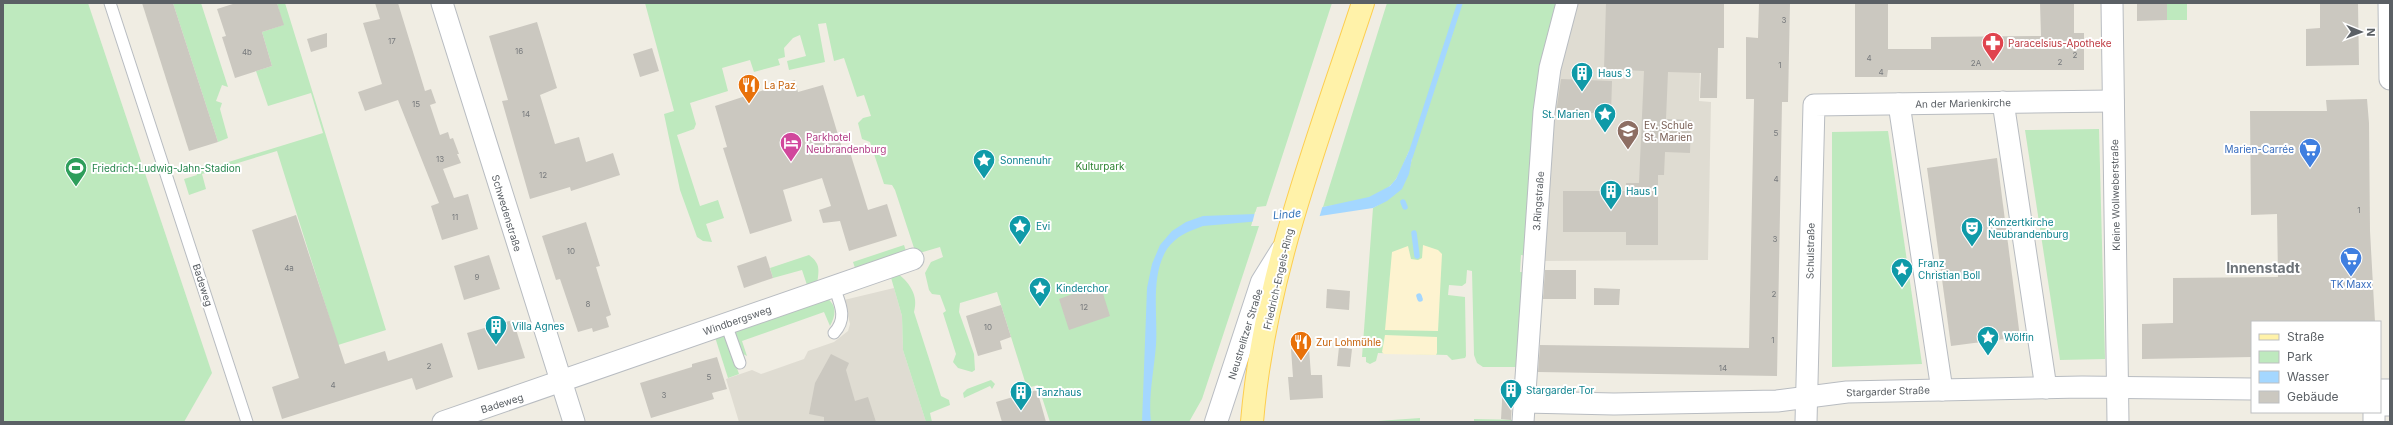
<svg xmlns="http://www.w3.org/2000/svg" width="2393" height="425" font-family="Inter,sans-serif">
<rect width="100%" height="100%" fill="#f0ede3"/>
<g fill="#dfdcd2">
<path d="M1571,3H1702L1699,101L1711,102L1708,260L1541,261L1548,112Z"/>
<path d="M894,288L902,316L903,350L926,422H739L726,379L752,370L761,374L804,359L808,351L834,342L848,331L850,324L844,300Z"/>
</g>
<g fill="#bee9be">
<path d="M3,3H88L212,373L184,422H3Z"/>
<path d="M173,3H201L228,87L222,85L216,101L222,103L220,109L228,138L218,142Z"/>
<path d="M277,3H285L386,330L338,345L277,151L202,174L206,189L189,195L184,179L197,175L196,172L323,133L311,93L268,106L256,71L272,66L262,32L283,25Z"/>
<path d="M645,3H1332L1266,206L1257,207L1251,226H1259L1202,399L1189,422H1050L1038,385L1027,388L997,292L960,303L959,312L974,354L975,370L972,372L958,368L953,362L956,354L943,313L946,311L940,295L932,294L929,290L925,273L931,262L943,257L940,247L916,254L895,190L892,185L884,184L870,142L862,139L858,123L863,118L871,116L864,95L857,97L844,58L834,61L826,23L818,24L825,62L789,70L787,61L806,56L800,35L793,38L784,48L785,57L778,59L780,65L754,72L750,60L722,68L728,91L690,103L696,124L694,129L677,135L700,206L718,200L724,218L706,224L712,242L703,241L697,237L680,190L664,114L674,111Z"/>
<path d="M1387,3H1562L1529,256L1521,255L1520,272H1528L1523,367H1483L1477,363L1474,355L1472,271L1467,270L1466,283L1462,286L1449,285L1448,295L1465,297L1466,356L1465,358L1452,360L1447,355L1378,353L1376,361L1370,364L1366,362V357H1362L1373,208C1401,193 1407,184 1413,153L1409,151C1405,160 1401,171 1396,179C1381,201 1346,203 1323,207Z"/>
<rect x="2167" y="3" width="20" height="17"/>
<path d="M2099,129L2105,359L2060,360L2025,130Z"/>
<path d="M1888,131L1922,364L1832,367V132Z"/>
<path d="M904,245L906,251L855,268L853,262Z"/>
<path d="M809,255C821,264 819,270 817,285H807L802,270L773,278L770,268Z"/>
<path d="M896,272C909,282 919,295 914,312L941,396L949,400L950,405L930,413L932,422H926L903,350L902,316L890,274Z"/>
<path d="M827,298C837,306 836,315 830,326L824,312L742,341L747,356L741,353L735,335L737,329Z"/>
<path d="M714,334H723L727,339L739,374L728,378Z"/>
<path d="M991,380L995,384L992,389L990,386L964,398L963,393L967,389Z"/>
<path d="M1420,418V422H1374L1378,421Z"/>
<path d="M1474,419L1520,420V422H1474Z"/>
</g>
<g fill="#fdf3d0">
<path d="M1423,245L1438,250L1442,254L1438,331L1385,330L1392,252L1408,246L1411,259L1418,260L1422,258Z"/>
<path d="M1385,335L1437,337V353L1436,355L1384,354L1382,352Z"/>
</g>
<path fill="#a4d7ff" d="M1409,151L1413,153L1409,174L1402,189L1387,201L1373,208L1320,216L1203,226C1189,231 1176,236 1167,249C1150,276 1158,315 1156,345C1154,371 1148,397 1151,422H1142L1147,288L1152,264L1160,245L1172,231L1186,222L1203,216L1255,214L1323,207L1369,197L1390,186L1396,179Z"/>
<path fill="#f0ede3" d="M1323,205L1319,218L1252,224L1255,212Z"/>
<g fill="none" stroke-linecap="round" stroke-linejoin="round">
<g stroke="#a4d7ff" stroke-width="5.5">
<path d="M1410,157L1460,3"/>
<path d="M1403,202L1405,207"/>
<path d="M1414,233L1417,256"/>
<path d="M1419,296L1420,299"/>
</g>
</g>
<g fill="#cbc8c0">
<path d="M142,3H173L218,142L189,151Z"/>
<path d="M236,3H277L284,25L262,32L272,66L235,78L222,37L226,36L217,9Z"/>
<path d="M375,3H398L425,91L431,89L436,103L430,105L440,135L448,132L450,139L453,138L459,154H457L461,163L443,169L454,198L468,194L478,229L442,240L431,206L439,203L398,100L365,111L358,92L382,84L363,23L380,19Z"/>
<path d="M1606,3H1724V48H1718L1717,98H1700L1701,73L1668,72L1666,119L1691,120L1690,153L1665,152L1664,175H1658V245H1626V232H1563V191H1626V183H1639L1644,71L1604,69Z"/>
<path d="M1759,3H1790L1788,102H1782L1777,376L1538,372L1540,345L1749,348L1754,99H1746V37L1758,38Z"/>
<path d="M1855,3H1888V49H1931V37L2041,36L2040,3H2074V33H2084V70H1888L1887,77H1855Z"/>
<path d="M2137,3H2167V20L2137,21Z"/>
<path d="M2320,3H2358L2359,65L2306,66V29L2320,28Z"/>
<path d="M537,22L557,88L540,95L555,144L579,137L586,162L613,153L620,175L571,191L570,187L530,199L502,101L508,100L489,36Z"/>
<path d="M327,33V47L311,52L307,39Z"/>
<path d="M652,48L659,71L640,77L633,54Z"/>
<path d="M1561,79L1612,81L1611,113H1556Z"/>
<path d="M795,80L798,92L823,85L842,148L848,146L868,210L887,204L897,236L849,251L840,221L823,223L819,210L831,206L822,178L783,190L792,221L750,234L723,148L727,147L715,106Z"/>
<path d="M2367,99L2369,123L2370,231L2375,322H2252V357L2142,359V324L2173,323V278L2278,277L2277,214L2251,215L2250,111H2327L2326,100Z"/>
<path d="M1997,158L2020,337L1951,346L1927,168Z"/>
<path d="M296,215L345,364L385,351L388,361L442,343L453,377L416,390L412,378L282,419L272,387L299,378L252,230Z"/>
<path d="M586,222L600,266L596,267L611,315L606,317L609,327L593,332L592,328L578,332L560,279L556,280L542,236Z"/>
<path d="M489,255L500,289L464,300L454,266Z"/>
<path d="M766,256L773,278L744,288L737,266Z"/>
<path d="M1545,270H1576V299H1543Z"/>
<path d="M1100,284L1110,316L1069,330L1059,299Z"/>
<path d="M1594,288L1620,289L1619,305H1594Z"/>
<path d="M1327,289L1350,291L1349,310L1326,308Z"/>
<path d="M1001,305L1011,337L1000,341L1002,349L978,356L966,316Z"/>
<path d="M513,320L525,358L478,370L467,333Z"/>
<path d="M1339,347L1352,349L1350,367L1337,366Z"/>
<path d="M1309,348L1311,375H1322L1323,398L1290,400L1288,377H1293L1291,349Z"/>
<path d="M831,354L849,363L846,370L855,401L868,397L876,422H824V417L809,414L815,383Z"/>
<path d="M717,357L727,389L712,393L714,399L651,418L640,383L692,367V364Z"/>
<path d="M1503,384L1513,385L1511,420L1501,419Z"/>
<path d="M1037,390L1046,422H1002L996,402Z"/>
</g>
<g fill="none" stroke-linecap="round" stroke-linejoin="round">
<g stroke="#b8bcc1" stroke-width="13">
<g id="lane">
<path d="M110,3L247,422"/>
<path d="M726,324L740,363"/>
<path d="M834,333C848,318 840,304 834,287"/>
</g>
</g>
<g stroke="#b8bcc1" stroke-width="23">
<g id="street">
<path d="M442,3L574,422"/>
<path d="M2112,3L2118,422"/>
<path d="M2389,3L2390,79"/>
<path d="M2003,102L2046,388"/>
<path d="M1899,104L1942,390"/>
<path d="M2380,390H2390"/>
<path d="M1524,402L1614,404L1777,401L1847,392L2082,387L2252,389"/>
<path d="M2380,405H2390"/>
<path d="M443,422L913,259"/>
<path d="M1523,422L1544,112L1550,68L1567,3"/>
<path d="M1806,422L1814,105L2113,101"/>
<path d="M2374,422V412"/>
</g>
</g>
<g stroke="#b9bdc3" stroke-width="24">
<path id="secondary" d="M1216,422L1262,282L1282,250"/>
</g>
<g stroke="#fdce4f" stroke-width="24">
<path id="primary" d="M1252,422C1264,277 1318,140 1363,3"/>
</g>
<use href="#lane" stroke="#fff" stroke-width="11"/>
<use href="#street" stroke="#fff" stroke-width="21"/>
<use href="#secondary" stroke="#fff" stroke-width="22"/>
<use href="#primary" stroke="#fff2a9" stroke-width="22"/>
</g>
<defs>
<g id="pharmacy-pin" transform="scale(1.15)"><path d="M0 17L-7.5 6A9.5 9.5 0 1 1 7.5 6Z" fill="#e0444e" stroke="#fff"/><path d="M-2-6h4v4h4v4h-4v4h-4v-4h-4v-4h4Z" fill="#fff"/></g>
<g id="building-pin" transform="scale(1.15)"><path d="M0 17L-7.5 6A9.5 9.5 0 1 1 7.5 6Z" fill="#0f9aa8" stroke="#fff"/><path d="M-4-6H4V6H1V3H-1V6H-4ZM-2.5-4.3h1.7v1.8h-1.7ZM.8-4.3h1.7v1.8H.8ZM-2.5-1h1.7V.8h-1.7ZM.8-1h1.7V.8H.8Z" fill="#fff"/></g>
<g id="restaurant-pin" transform="scale(1.15)"><path d="M0 17L-7.5 6A9.5 9.5 0 1 1 7.5 6Z" fill="#e8710a" stroke="#fff"/><path d="M-5-6h1v4h1v-4h1v4h1v-4h1v5L-1.5 .5V6h-2V.5L-5-1ZM5-6V6H3V1.5H1.5Q1.5-4 5-6Z" fill="#fff"/></g>
<g id="sight-pin" transform="scale(1.15)"><path d="M0 17L-7.5 6A9.5 9.5 0 1 1 7.5 6Z" fill="#0f9aa8" stroke="#fff"/><path d="M0-6L1.8-2.2L6-1.7L2.9 1.2L3.7 5.4L0 3.3L-3.7 5.4L-2.9 1.2L-6-1.7L-1.8-2.2Z" fill="#fff"/></g>
<g id="school-pin" transform="scale(1.15)"><path d="M0 17L-7.5 6A9.5 9.5 0 1 1 7.5 6Z" fill="#8d6e63" stroke="#fff"/><path d="M0-5L7-2L0 1L-7-2ZM-4 1L0 2.5L4 1V4Q0 6-4 4Z" fill="#fff"/></g>
<g id="hotel-pin" transform="scale(1.15)"><path d="M0 17L-7.5 6A9.5 9.5 0 1 1 7.5 6Z" fill="#d1479c" stroke="#fff"/><path d="M-6-4.5h1.5V1H6V5H4.5V3h-9V5H-6ZM-4 0a1.8 1.8 0 1 1 3.6 0ZM.5 0V-2.5h3Q6-2.5 6 0Z" fill="#fff"/></g>
<g id="supermarket-pin" transform="scale(1.15)"><path d="M0 17L-7.5 6A9.5 9.5 0 1 1 7.5 6Z" fill="#3f7fe0" stroke="#fff"/><path d="M-6-5.5h2.5l.6 2H6L4.5 2H-2.5L-4.4-4H-6ZM-1.5 3.2a1.3 1.3 0 1 0 .1 0ZM3 3.2a1.3 1.3 0 1 0 .1 0Z" fill="#fff"/></g>
<g id="stadium-pin" transform="scale(1.15)"><path d="M0 17L-7.5 6A9.5 9.5 0 1 1 7.5 6Z" fill="#2e9e5b" stroke="#fff"/><path d="M0-5a6.5 5 0 1 0 0 10a6.5 5 0 1 0 0-10ZM-3.5-1.8h7v3.6h-7Z" fill="#fff"/></g>
<g id="theatre-pin" transform="scale(1.15)"><path d="M0 17L-7.5 6A9.5 9.5 0 1 1 7.5 6Z" fill="#0f9aa8" stroke="#fff"/><path d="M-5-5.5Q0-4 5-5.5V0Q5 5 0 6Q-5 5-5 0ZM-3.3-2.5H-1v1.5H-3.3ZM1-2.5H3.3v1.5H1ZM-2.8 1Q0 5.5 2.8 1Z" fill="#fff"/></g>
</defs>
<g fill-rule="evenodd">
<use href="#pharmacy-pin" x="1993" y="43"/>
<use href="#building-pin" x="1582" y="73"/>
<use href="#restaurant-pin" x="749" y="85"/>
<use href="#sight-pin" x="1605" y="114"/>
<use href="#school-pin" x="1628" y="131"/>
<use href="#hotel-pin" x="791" y="143"/>
<use href="#supermarket-pin" x="2310" y="149"/>
<use href="#sight-pin" x="984" y="160"/>
<use href="#stadium-pin" x="76" y="168"/>
<use href="#building-pin" x="1611" y="191"/>
<use href="#sight-pin" x="1020" y="226"/>
<use href="#theatre-pin" x="1972" y="228"/>
<use href="#supermarket-pin" x="2351" y="258"/>
<use href="#sight-pin" x="1902" y="269"/>
<use href="#sight-pin" x="1040" y="288"/>
<use href="#building-pin" x="496" y="326"/>
<use href="#sight-pin" x="1988" y="337"/>
<use href="#restaurant-pin" x="1301" y="342"/>
<use href="#building-pin" x="1511" y="390"/>
<use href="#building-pin" x="1021" y="392"/>
</g>
<g text-anchor="middle" dominant-baseline="central" stroke-width="4" stroke-linejoin="round" paint-order="stroke">
<g font-size="8" fill="#777a7c">
<text x="1784" y="20">3</text>
<text x="392" y="41">17</text>
<text x="519" y="51">16</text>
<text x="247" y="52">4b</text>
<text x="2075" y="55">2</text>
<text x="1869" y="58">4</text>
<text x="2060" y="62">2</text>
<text x="1976" y="63">2A</text>
<text x="1780" y="65">1</text>
<text x="1881" y="72">4</text>
<text x="416" y="104">15</text>
<text x="526" y="114">14</text>
<text x="1776" y="133">5</text>
<text x="440" y="159">13</text>
<text x="543" y="175">12</text>
<text x="1776" y="179">4</text>
<text x="2359" y="210">1</text>
<text x="455" y="217">11</text>
<text x="1775" y="239">3</text>
<text x="571" y="251">10</text>
<text x="289" y="268">4a</text>
<text x="477" y="277">9</text>
<text x="1774" y="294">2</text>
<text x="588" y="304">8</text>
<text x="1084" y="307">12</text>
<text x="988" y="327">10</text>
<text x="1773" y="340">1</text>
<text x="429" y="366">2</text>
<text x="1723" y="368">14</text>
<text x="709" y="377">5</text>
<text x="333" y="385">4</text>
<text x="664" y="395">3</text>
</g>
<g font-size="10" fill="#be3a42" stroke="#fff" text-anchor="start">
<text x="2008" y="43">Paracelsius-Apotheke</text>
</g>
<g font-size="10" fill="#0d838f" stroke="#fff" text-anchor="start">
<text x="1598" y="73">Haus 3</text>
<text x="1590" y="114" text-anchor="end">St. Marien</text>
<text x="1000" y="160">Sonnenuhr</text>
<text x="1626" y="191">Haus 1</text>
<text x="1988" y="222">Konzertkirche<tspan x="1988" dy="12">Neubrandenburg</tspan></text>
<text x="1036" y="226">Evi</text>
<text x="1918" y="263">Franz<tspan x="1918" dy="12">Christian Boll</tspan></text>
<text x="1056" y="288">Kinderchor</text>
<text x="512" y="326">Villa Agnes</text>
<text x="2004" y="337">Wölfin</text>
<text x="1526" y="390">Stargarder Tor</text>
<text x="1036" y="392">Tanzhaus</text>
</g>
<g font-size="10" fill="#c56008" stroke="#fff" text-anchor="start">
<text x="764" y="85">La Paz</text>
<text x="1316" y="342">Zur Lohmühle</text>
</g>
<g font-size="10" fill="#5b6065" stroke="#fff">
<text transform="translate(1963 103) rotate(-1)">An der Marienkirche</text>
<text transform="translate(2115 195) rotate(-91)">Kleine Wollweberstraße</text>
<text transform="translate(1538 201) rotate(-86)">3.Ringstraße</text>
<text transform="translate(507 213) rotate(73)">Schwedenstraße</text>
<text transform="translate(1810 251) rotate(-89)">Schulstraße</text>
<text transform="translate(1278 279) rotate(-77)">Friedrich-Engels-Ring</text>
<text transform="translate(203 285) rotate(72)">Badeweg</text>
<text transform="translate(737 320) rotate(-19)">Windbergsweg</text>
<text transform="translate(1245 334) rotate(-73)">Neustrelitzer Straße</text>
<text transform="translate(1888 391) rotate(-2)">Stargarder Straße</text>
<text transform="translate(502 403) rotate(-18)">Badeweg</text>
</g>
<g font-size="10" fill="#785e54" stroke="#fff" text-anchor="start">
<text x="1644" y="125">Ev. Schule<tspan x="1644" dy="12">St. Marien</tspan></text>
</g>
<g font-size="10" fill="#b23c85" stroke="#fff" text-anchor="start">
<text x="806" y="137">Parkhotel<tspan x="806" dy="12">Neubrandenburg</tspan></text>
</g>
<g font-size="10" fill="#366cbe" stroke="#fff" text-anchor="end">
<text x="2294" y="149">Marien-Carrée</text>
<text x="2351" y="284" text-anchor="middle">TK Maxx</text>
</g>
<g font-size="10" fill="#2d8331" stroke="#fff">
<text x="1100" y="166">Kulturpark</text>
</g>
<g font-size="10" fill="#27864d" stroke="#fff" text-anchor="start">
<text x="92" y="168">Friedrich-Ludwig-Jahn-Stadion</text>
</g>
<g font-size="11" font-style="italic" fill="#3876ba" stroke="#fff">
<text transform="translate(1287 214) rotate(-5)">Linde</text>
</g>
<g font-size="14" font-weight="bold" fill="#6c7278" stroke="#fff">
<text x="2263" y="267">Innenstadt</text>
</g>
</g>
<rect width="2393" height="425" fill="none" stroke="#5b6065" stroke-width="8"/>
<rect x="2251" y="321" width="130" height="92" fill="#ffffff" stroke="#bdbfc1"/>
<rect x="2259" y="334" width="20" height="6" fill="#fff2a9" stroke="#bdbfc1"/>
<text x="2287" y="341" font-size="12" fill="#5b6065">Straße</text>
<rect x="2259" y="351" width="20" height="12" fill="#bee9be" stroke="#bdbfc1"/>
<text x="2287" y="361" font-size="12" fill="#5b6065">Park</text>
<rect x="2259" y="371" width="20" height="12" fill="#a4d7ff" stroke="#bdbfc1"/>
<text x="2287" y="381" font-size="12" fill="#5b6065">Wasser</text>
<rect x="2259" y="391" width="20" height="12" fill="#cbc8c0" stroke="#bdbfc1"/>
<text x="2287" y="401" font-size="12" fill="#5b6065">Gebäude</text>
<g transform="translate(2361 32) rotate(91)" stroke="#ffffff" stroke-width="3" paint-order="stroke">
<path d="M0-3L7 15L0 10L-7 15Z" fill="#5b6065"/>
<text y="-6" font-size="11" font-weight="bold" text-anchor="middle" fill="#5b6065">N</text>
</g>
</svg>
